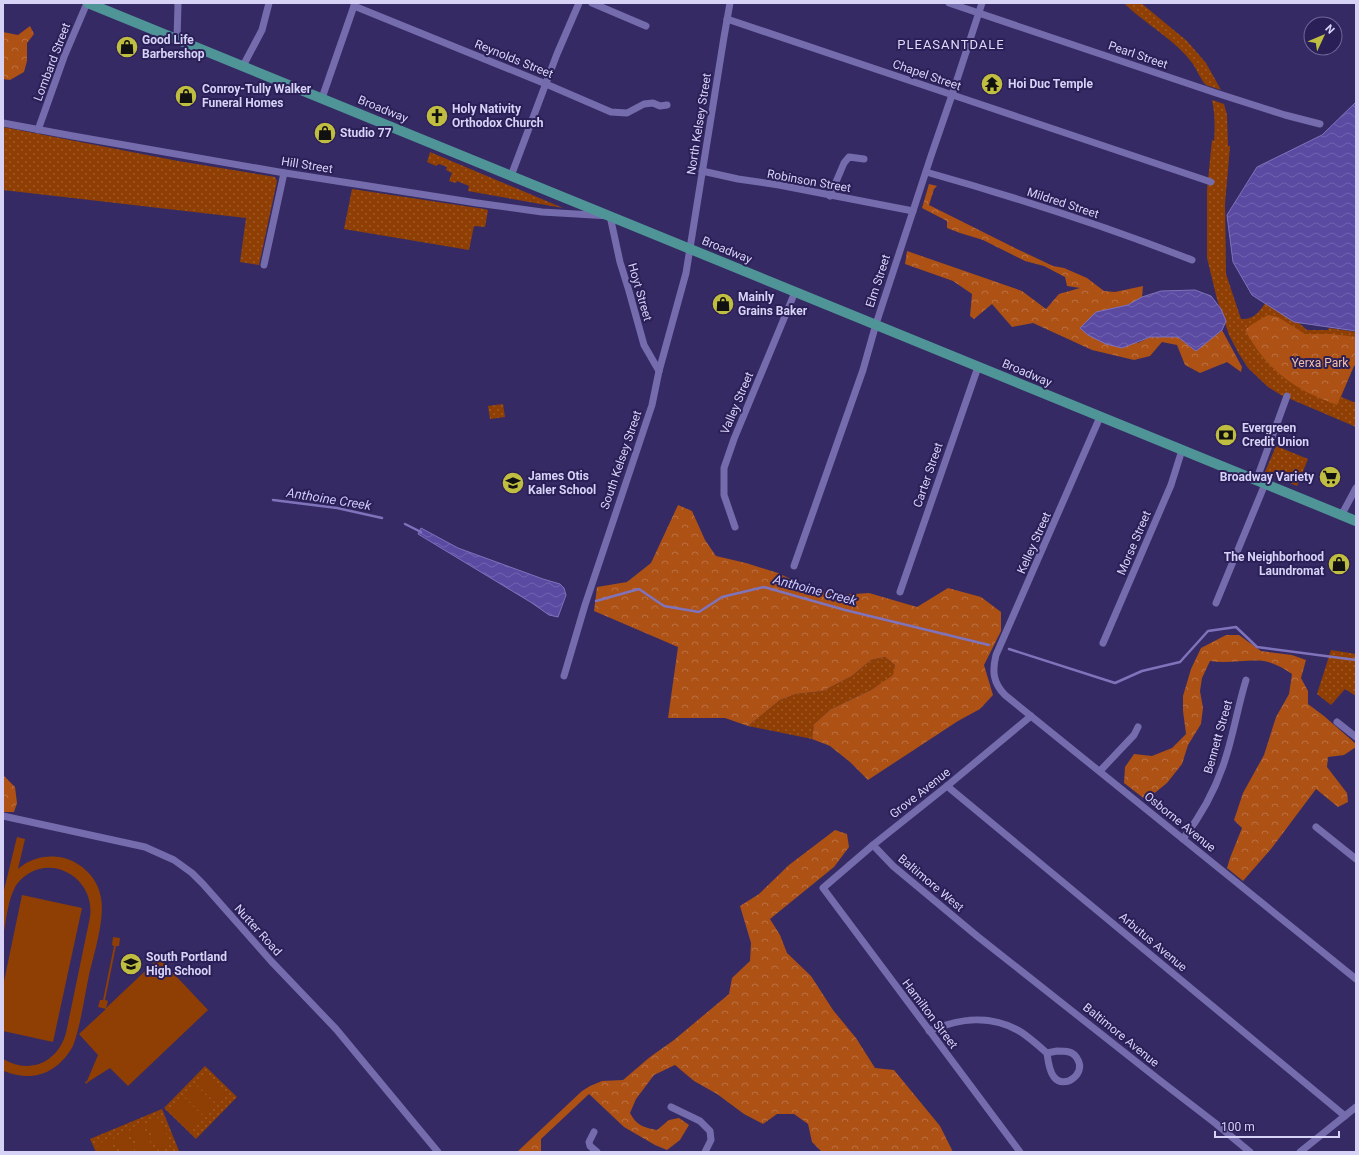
<svg xmlns="http://www.w3.org/2000/svg" width="1359" height="1155" font-family="Roboto,sans-serif">
<defs>
<pattern id="grass-dots" width="8" height="8" patternUnits="userSpaceOnUse"><rect width="8" height="8" fill="#8f3f03"/><path d="M2 2h.1M6 6h.1" fill="none" stroke="#9e5a28" stroke-width="1.8" stroke-linecap="round"/></pattern>
<pattern id="forest-crowns" width="20" height="18" patternUnits="userSpaceOnUse"><rect width="20" height="18" fill="#ad5114"/><path d="M2 6a3 3 0 1 1 6 0M12 15a3 3 0 1 1 6 0" fill="none" stroke="#bb7143"/></pattern>
<pattern id="water-waves" width="16" height="10" patternUnits="userSpaceOnUse"><rect width="16" height="10" fill="#5a4aa2"/><path d="M0 5q4-4 8 0t8 0" fill="none" stroke="#7163b0"/></pattern>
</defs>
<rect width="100%" height="100%" fill="#352a63"/>
<g fill="url(#grass-dots)">
<path d="M1124,3H1141L1187,41L1206,63L1221,90C1217,88 1210,87 1206,85C1201,80 1197,70 1193,64C1175,39 1146,25 1124,3Z"/>
<path d="M1212,100L1224,104L1227,115L1228,146H1230L1225,204L1226,274L1241,319C1254,320 1261,311 1267,299L1294,317L1300,324L1307,330H1328L1329,328L1356,332V360L1341,397L1356,403V427L1281,395L1268,387L1248,368L1239,354L1229,335L1217,299L1207,258V190L1212,140L1214,141C1215,127 1215,113 1212,100Z"/>
<path d="M3,127L178,161L275,177L277,181L259,265L240,262L246,218L3,190Z"/>
<path d="M430,152L563,208L468,191L469,186L457,181L456,183L449,181L452,173L446,170L447,167L439,164L436,166L427,162Z"/>
<path d="M352,189L484,209L488,210L485,227L474,226L469,250L344,229Z"/>
<path d="M503,404L505,417L490,419L488,406Z"/>
<path d="M1276,446L1308,459L1297,486L1265,472Z"/>
<path d="M1331,650L1356,654V696L1345,689L1331,705L1317,694Z"/>
<path d="M885,657L895,665L894,675L871,690L831,709L814,724L812,739L748,726L780,700L796,694L823,691L852,676L871,660Z"/>
<path d="M205,1066L237,1097L196,1139L164,1108Z"/>
<path d="M162,1109L179,1151L176,1152H96L90,1139Z"/>
</g>
<g fill="url(#forest-crowns)">
<path d="M30,26L34,34L27,43V61L24,72L10,80L3,79V32L18,35Z"/>
<path d="M929,184L937,186L934,189L929,205L1015,248L1053,266L1064,268L1087,278L1104,291L1115,292L1143,286L1142,297L1128,305L1110,309L1088,321L1080,328L1138,343L1150,337H1178L1196,351L1222,330L1242,367L1241,372L1227,362L1200,373L1185,365L1177,345L1162,342L1150,356L1134,360L1092,350L1033,323L1012,327L992,304L974,319L970,316L972,294L953,281L905,264L907,251L1022,291L1046,309L1059,294L1080,288L1067,286L1065,277L1044,266L1025,261L983,240L960,233L947,228V221L922,208Z"/>
<path d="M1268,315L1278,317L1305,334H1332L1356,337V365L1354,366L1337,405C1326,400 1313,396 1303,390C1277,376 1259,356 1245,330L1251,325Z"/>
<path d="M678,505L692,511L705,540L716,556L746,563L778,573L809,588L839,595L869,593L917,607L948,588L981,597L1001,612V631L984,665L993,695L980,709L958,721L868,780L850,762L830,746L812,739L814,724L831,709L871,690L893,675L895,665L885,657L871,660L852,676L823,691L796,694L780,700L748,726L725,718H668L678,647L594,611L597,587L627,582L651,563Z"/>
<path d="M1226,635H1239L1261,651L1292,655L1306,660L1301,678L1308,691V704L1324,716L1356,744V747L1344,755L1328,757L1327,767L1347,793L1348,802L1338,807L1316,789L1271,849L1243,881L1227,868L1230,858L1242,828L1234,820L1243,793L1264,755L1276,717L1289,694L1292,674C1283,668 1274,663 1264,661C1247,659 1228,664 1210,661L1202,678L1200,691L1203,708L1201,724L1188,745L1182,764L1167,783L1146,800L1124,783L1125,767L1134,754L1152,756L1172,748L1186,734L1183,711V696L1191,669L1201,648Z"/>
<path d="M3,775L15,787L17,803L14,812H3Z"/>
<path d="M835,830L847,834L849,847L834,867L770,919L780,935L787,953L811,976L833,1010L856,1038L875,1068L894,1070L940,1126L953,1152H822L812,1142L808,1124L794,1114H777L763,1124L744,1114L717,1094L694,1081L675,1065L654,1075L636,1099L630,1113C637,1126 643,1127 657,1130L669,1120L679,1118L689,1125L680,1140L667,1150L655,1145L624,1127L589,1094L541,1139V1152H517L582,1091L590,1086L602,1081L623,1080L650,1057L674,1040L729,994L732,978L750,961L751,943L740,906L759,894L789,865Z"/>
</g>
<g fill="#8f3f03">
<path d="M17,837L25,839L18,869C30,858 48,854 64,858C82,863 98,878 101,898C105,919 94,954 89,975C84,999 81,1024 73,1046C58,1073 33,1083 4,1071L3,1059C30,1075 58,1062 66,1033L90,917C96,875 44,849 17,884C8,897 6,922 3,937V894Z"/>
<path d="M22,895L82,908L53,1042L3,1031V986Z"/>
<path d="M113,937L120,938L119,946H116L105,1000L108,1001L106,1008L159,958L208,1010L128,1086L110,1068L88,1082L86,1084L85,1082L87,1081L98,1055L79,1034L106,1009L98,1007L100,1000H103L114,946L112,945Z"/>
<path d="M206,1074L227,1094L217,1104L196,1084Z"/>
<path d="M194,1087L214,1107L205,1117L184,1096Z"/>
<path d="M181,1099L202,1120L192,1130L171,1109Z"/>
<path d="M159,1118L171,1145L158,1150L147,1123Z"/>
<path d="M143,1124L154,1152H140L130,1130Z"/>
<path d="M126,1132L135,1152H120L114,1137Z"/>
<path d="M110,1139L115,1152H100L97,1144Z"/>
</g>
<g fill="url(#water-waves)" stroke="#7f73bc">
<path d="M1356,102V331L1294,322L1252,295L1233,262L1227,215L1257,167L1322,135Z"/>
<path d="M1195,290L1211,296L1221,309L1226,321L1222,330L1196,351L1178,337H1150L1122,348L1106,344L1088,335L1080,328L1096,312L1128,305L1142,297L1161,291Z"/>
<path d="M421,528L458,548L543,579L560,584L564,588L566,595L558,617L549,615L532,603L418,534Z"/>
</g>
<g fill="none" stroke-linecap="round" stroke-linejoin="round">
<g stroke="#7f73bc" stroke-width="2.5">
<path d="M273,500L337,508L382,518"/>
<path d="M405,524L421,532"/>
<path d="M596,601L639,589L664,606L699,612L722,597L764,587L845,610L989,645"/>
<path d="M1009,649L1115,683L1142,671L1180,662L1208,631L1236,627L1257,647L1356,660"/>
</g>
<g stroke="#746cac" stroke-width="7">
<path d="M592,3L646,26"/>
<path d="M949,3L1216,93L1285,115L1320,124"/>
<path d="M354,6L546,84L611,112L627,113L644,104L653,103L660,106L667,105"/>
<path d="M727,19C889,72 1049,129 1211,182"/>
<path d="M177,40L178,3"/>
<path d="M243,66L262,30L269,3"/>
<path d="M322,98L355,3"/>
<path d="M3,123L73,136L279,172L477,203L542,212L610,216L620,262L629,291L644,345L659,371"/>
<path d="M38,130L64,57L87,3"/>
<path d="M702,171L738,179L779,185L913,211"/>
<path d="M926,172C1015,197 1105,226 1192,260"/>
<path d="M511,176L557,54L579,3"/>
<path d="M830,196L844,163L849,157L864,159"/>
<path d="M264,265L284,173"/>
<path d="M1100,417L996,655C992,671 993,683 1005,695L1356,979"/>
<path d="M1256,481L1287,396"/>
<path d="M1341,516L1356,488"/>
<path d="M735,527L724,495V468L734,439L795,292"/>
<path d="M794,566L863,370L876,324L931,156L952,95L982,3"/>
<path d="M900,592L978,367"/>
<path d="M1216,603L1265,484"/>
<path d="M1103,643L1171,485L1182,450"/>
<path d="M564,676L585,605L652,405L659,371L686,273L724,37L730,3"/>
<path d="M1337,722L1356,737"/>
<path d="M1100,771L1134,735L1138,727"/>
<path d="M947,786L1345,1116"/>
<path d="M3,816L145,847L174,860L192,873L203,884L271,961L336,1029L438,1152"/>
<path d="M1316,827L1356,859"/>
<path d="M1183,839C1200,817 1214,792 1223,766C1233,738 1237,709 1246,680"/>
<path d="M873,845L893,866L977,936L1158,1079L1215,1123L1250,1152"/>
<path d="M929,1031C960,1018 991,1014 1021,1032C1030,1038 1039,1046 1047,1053"/>
<path d="M1057,1051C1061,1051 1065,1051 1069,1052C1073,1053 1076,1056 1078,1060C1086,1074 1064,1090 1054,1077C1049,1071 1048,1061 1047,1053Z"/>
<path d="M671,1107L700,1121L710,1131L711,1140L705,1152"/>
<path d="M594,1132L589,1142L590,1146L597,1152"/>
<path d="M1020,1152L823,888L873,845L947,786L1031,716"/>
<path d="M1300,1152L1356,1107"/>
</g>
<path stroke="#4f9598" stroke-width="10" d="M88,3L1356,521"/>
</g>
<defs>
<g id="shop-disc" transform="scale(1.15)"><circle r="9.5" fill="#c0be41" stroke="#2b1f57"/><path d="M-5-2.5h2.3a2.7 3.5 0 0 1 5.4 0H5L5.5 6h-11ZM-1.5-2.5h3a1.5 2.3 0 0 0-3 0Z" fill="#111"/></g>
<g id="temple-disc" transform="scale(1.15)"><circle r="9.5" fill="#c0be41" stroke="#2b1f57"/><path d="M0-6L5-2H3V0L6.5 2.5H4V6H1.5V3h-3V6H-4V2.5H-6.5L-3 0V-2H-5Z" fill="#111"/></g>
<g id="church-disc" transform="scale(1.15)"><circle r="9.5" fill="#c0be41" stroke="#2b1f57"/><path d="M-1.2-6h2.4v3.5h3.3v2.4h-3.3V6h-2.4V-.1h-3.3v-2.4h3.3Z" fill="#111"/></g>
<g id="bank-disc" transform="scale(1.15)"><circle r="9.5" fill="#c0be41" stroke="#2b1f57"/><path d="M-6-4H6V4H-6ZM0-2.3a2.3 2.3 0 1 0 0 4.6a2.3 2.3 0 1 0 0-4.6Z" fill="#111"/></g>
<g id="supermarket-disc" transform="scale(1.15)"><circle r="9.5" fill="#c0be41" stroke="#2b1f57"/><path d="M-6-5.5h2.5l.6 2H6L4.5 2H-2.5L-4.4-4H-6ZM-1.5 3.2a1.3 1.3 0 1 0 .1 0ZM3 3.2a1.3 1.3 0 1 0 .1 0Z" fill="#111"/></g>
<g id="school-disc" transform="scale(1.15)"><circle r="9.5" fill="#c0be41" stroke="#2b1f57"/><path d="M0-5L7-2L0 1L-7-2ZM-4 1L0 2.5L4 1V4Q0 6-4 4Z" fill="#111"/></g>
</defs>
<g fill-rule="evenodd">
<use href="#shop-disc" x="127" y="47"/>
<use href="#temple-disc" x="992" y="84"/>
<use href="#shop-disc" x="186" y="96"/>
<use href="#church-disc" x="437" y="116"/>
<use href="#shop-disc" x="325" y="133"/>
<use href="#shop-disc" x="723" y="304"/>
<use href="#bank-disc" x="1226" y="435"/>
<use href="#supermarket-disc" x="1330" y="477"/>
<use href="#school-disc" x="513" y="483"/>
<use href="#shop-disc" x="1339" y="564"/>
<use href="#school-disc" x="131" y="964"/>
</g>
<g text-anchor="middle" dominant-baseline="central" stroke-width="4" stroke-linejoin="round" paint-order="stroke">
<g font-size="12" font-weight="bold" fill="#d6d3f7" stroke="#2b1f57" text-anchor="start">
<text x="142" y="40">Good Life<tspan x="142" dy="14">Barbershop</tspan></text>
<text x="1008" y="84">Hoi Duc Temple</text>
<text x="202" y="89">Conroy-Tully Walker<tspan x="202" dy="14">Funeral Homes</tspan></text>
<text x="452" y="109">Holy Nativity<tspan x="452" dy="14">Orthodox Church</tspan></text>
<text x="340" y="133">Studio 77</text>
<text x="738" y="297">Mainly<tspan x="738" dy="14">Grains Baker</tspan></text>
<text x="1242" y="428">Evergreen<tspan x="1242" dy="14">Credit Union</tspan></text>
<text x="528" y="476">James Otis<tspan x="528" dy="14">Kaler School</tspan></text>
<text x="1314" y="477" text-anchor="end">Broadway Variety</text>
<text x="1324" y="557" text-anchor="end">The Neighborhood<tspan x="1324" dy="14">Laundromat</tspan></text>
<text x="146" y="957">South Portland<tspan x="146" dy="14">High School</tspan></text>
</g>
<g font-size="12" fill="#d6d3f7" stroke="#2b1f57">
<text transform="translate(1138 55) rotate(19)">Pearl Street</text>
<text transform="translate(514 59) rotate(22)">Reynolds Street</text>
<text transform="translate(52 62) rotate(-69)">Lombard Street</text>
<text transform="translate(927 75) rotate(19)">Chapel Street</text>
<text transform="translate(383 109) rotate(22)">Broadway</text>
<text transform="translate(699 124) rotate(-81)">North Kelsey Street</text>
<text transform="translate(307 165) rotate(9)">Hill Street</text>
<text transform="translate(809 181) rotate(10)">Robinson Street</text>
<text transform="translate(1063 203) rotate(18)">Mildred Street</text>
<text transform="translate(727 250) rotate(22)">Broadway</text>
<text transform="translate(878 281) rotate(-72)">Elm Street</text>
<text transform="translate(640 292) rotate(74)">Hoyt Street</text>
<text transform="translate(1027 373) rotate(23)">Broadway</text>
<text transform="translate(737 403) rotate(-67)">Valley Street</text>
<text transform="translate(621 460) rotate(-71)">South Kelsey Street</text>
<text transform="translate(928 475) rotate(-71)">Carter Street</text>
<text transform="translate(1034 543) rotate(-66)">Kelley Street</text>
<text transform="translate(1134 543) rotate(-67)">Morse Street</text>
<text transform="translate(1218 737) rotate(-74)">Bennett Street</text>
<text transform="translate(920 793) rotate(-38)">Grove Avenue</text>
<text transform="translate(1180 822) rotate(39)">Osborne Avenue</text>
<text transform="translate(931 883) rotate(40)">Baltimore West</text>
<text transform="translate(258 930) rotate(48)">Nutter Road</text>
<text transform="translate(1153 942) rotate(40)">Arbutus Avenue</text>
<text transform="translate(930 1014) rotate(53)">Hamilton Street</text>
<text transform="translate(1121 1035) rotate(39)">Baltimore Avenue</text>
</g>
<g font-size="12" fill="#f1c0a6" stroke="#2b1f57">
<text x="1320" y="363">Yerxa Park</text>
</g>
<g font-size="13" letter-spacing="1" fill="#dedcf9" stroke="#2b1f57">
<text x="951" y="44">PLEASANTDALE</text>
</g>
<g font-size="13" font-style="italic" fill="#cdc9fa" stroke="#2b1f57">
<text transform="translate(329 499) rotate(9)">Anthoine Creek</text>
<text transform="translate(815 590) rotate(15)">Anthoine Creek</text>
</g>
</g>
<rect width="1359" height="1155" fill="none" stroke="#d6d3f7" stroke-width="8"/>
<g transform="translate(1323 36) rotate(46)"><circle r="19" fill="#2b1f57" stroke="#6f6797"/>
<path d="M0-3L7 15L0 10L-7 15Z" fill="#c0be41"/>
<text y="-6" font-size="11" font-weight="bold" text-anchor="middle" fill="#d6d3f7">N</text>
</g>
<path d="M1215 1131v6h124v-6" fill="none" stroke="#d6d3f7" stroke-width="2"/>
<text x="1221" y="1131" font-size="12" fill="#d6d3f7" stroke="#2b1f57" stroke-width="3" paint-order="stroke">100 m</text>
</svg>
